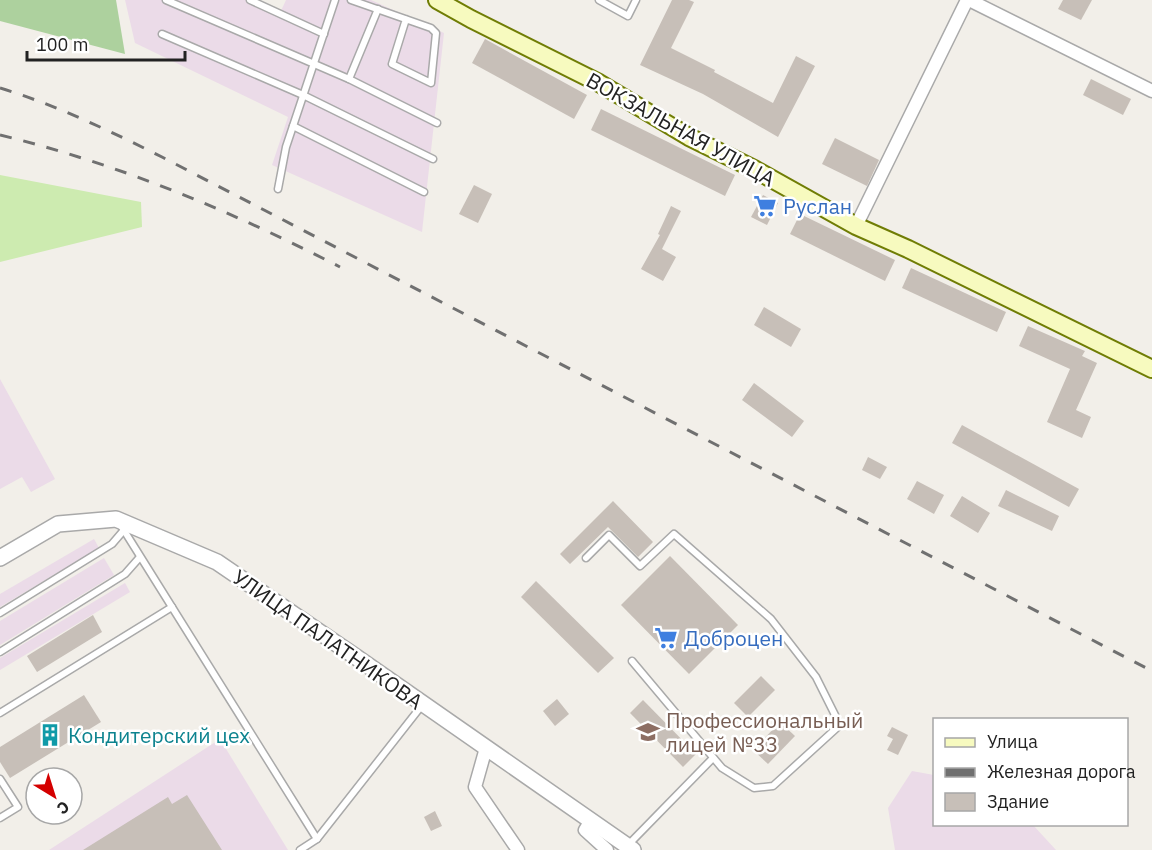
<svg xmlns="http://www.w3.org/2000/svg" width="1152" height="850" font-family="'IBM Plex Sans',sans-serif">
<rect width="100%" height="100%" fill="#f2efe9"/>
<g fill="#ebdbe8">
<path d="M125,0H251L280,13L286,0H371L444,33L422,232L272,165L288,117L135,43Z"/>
<path d="M0,379L55,479L31,492L22,477L0,489Z"/>
<path d="M94,539L99,548L0,607V594Z"/>
<path d="M104,558L114,575L0,645V621Z"/>
<path d="M125,583L130,592L0,670V658Z"/>
<path d="M220,739L288,850H49Z"/>
<path d="M912,771L934,775V824L1033,825L1056,850H895L888,808Z"/>
</g>
<path fill="#cdebb0" d="M0,175L141,202L142,227L0,262Z"/>
<path fill="#add19e" d="M0,0H116L125,54L0,21Z"/>
<g fill="#c7bfb8">
<path d="M672,0H689L694,2L671,48L715,70L714,72L773,103L796,56L815,66L778,137L703,94L640,65Z"/>
<path d="M1063,0H1092L1081,20L1058,9Z"/>
<path d="M485,39L587,95L574,119L472,63Z"/>
<path d="M1091,79L1131,99L1123,115L1083,95Z"/>
<path d="M601,109L735,175L725,196L591,130Z"/>
<path d="M835,138L879,160L867,186L822,164Z"/>
<path d="M474,185L492,194L478,223L459,214Z"/>
<path d="M763,195L778,203L767,225L751,217Z"/>
<path d="M671,206L681,211L662,249L676,257L663,281L641,269L660,235L658,234Z"/>
<path d="M800,214L895,260L885,281L790,234Z"/>
<path d="M911,268L1006,312L997,332L902,288Z"/>
<path d="M764,307L801,329L791,347L754,325Z"/>
<path d="M1028,326L1085,351L1082,356L1097,363L1076,410L1091,417L1082,438L1047,422L1070,369L1019,346Z"/>
<path d="M754,383L804,421L792,437L742,400Z"/>
<path d="M962,425L1079,489L1069,507L952,443Z"/>
<path d="M868,457L887,467L880,479L862,470Z"/>
<path d="M917,481L944,495L934,514L907,499Z"/>
<path d="M1006,490L1059,516L1052,531L998,506Z"/>
<path d="M962,496L990,513L978,533L950,516Z"/>
<path d="M613,501L653,542L638,557L608,527L570,564L560,554Z"/>
<path d="M670,556L738,625L689,674L621,605Z"/>
<path d="M536,581L614,658L598,673L521,597Z"/>
<path d="M93,615L102,632L37,672L27,656Z"/>
<path d="M761,676L775,690L748,717L734,703Z"/>
<path d="M84,695L101,722L10,778L0,762V747Z"/>
<path d="M557,699L569,714L555,726L543,711Z"/>
<path d="M643,700L696,754L683,767L630,713Z"/>
<path d="M780,722L795,736L768,764L753,750Z"/>
<path d="M892,727L908,735L898,755L887,750L893,739L887,736Z"/>
<path d="M187,795L222,850H83L168,797L172,804Z"/>
<path d="M435,811L442,826L431,831L424,817Z"/>
</g>
<g fill="none" stroke-linecap="round" stroke-linejoin="round">
<g stroke="#a9a9a9" stroke-width="9">
<g id="service">
<path d="M166,0L349,79"/>
<path d="M250,0L324,34"/>
<path d="M351,0L431,28L436,33L431,83L392,64L406,19"/>
<path d="M599,0L628,16L636,0"/>
<path d="M378,9L349,79L437,123"/>
<path d="M162,34L303,95L433,159"/>
<path d="M293,126L424,192"/>
<path d="M278,189L286,147L335,0"/>
<path d="M120,524L317,839"/>
<path d="M586,558L609,535L640,566L674,534L771,619L816,677L840,725L773,786L754,788L722,768L632,661"/>
<path d="M0,613L112,544L124,530"/>
<path d="M0,652L125,574L140,557"/>
<path d="M0,713L172,607"/>
<path d="M0,779L18,807L0,818"/>
<path d="M628,845L713,758"/>
<path d="M300,850L317,839L423,704"/>
</g>
</g>
<g stroke="#a9a9a9" stroke-width="15">
<g id="minor">
<path d="M969,0L1152,91"/>
<path d="M856,226L967,0"/>
<path d="M486,748L475,787L518,850"/>
<path d="M591,820L585,830L607,850"/>
</g>
</g>
<g stroke="#a9a9a9" stroke-width="18">
<path id="tertiary" d="M0,558L58,524L116,519L217,562L356,657L633,850"/>
</g>
<g stroke="#707d05" stroke-width="20">
<path id="secondary" d="M437,0L471,19L599,83L689,137L754,169L856,226L908,249L1152,369"/>
</g>
<use href="#service" stroke="#fff" stroke-width="6"/>
<use href="#minor" stroke="#fff" stroke-width="12"/>
<use href="#tertiary" stroke="#fff" stroke-width="15"/>
<use href="#secondary" stroke="#f7fabf" stroke-width="16"/>
<g stroke="#707070" stroke-width="3" stroke-dasharray="12 12" stroke-linecap="butt">
<path d="M0,88C56,105 110,131 162,157L1152,671"/>
<path d="M0,135C119,164 231,211 340,267"/>
</g>
</g>
<defs>
<g id="supermarket-bare" transform="scale(1.8)"><path d="M-6-5.5h2.5l.6 2H6L4.5 2H-2.5L-4.4-4H-6ZM-1.5 3.2a1.3 1.3 0 1 0 .1 0ZM3 3.2a1.3 1.3 0 1 0 .1 0Z" fill="#3f7fe0" stroke="#fff" stroke-width="2.5" paint-order="stroke"/></g>
<g id="university-bare" transform="scale(1.8)"><path d="M0-5L7-2L0 1L-7-2ZM-4 1L0 2.5L4 1V4Q0 6-4 4Z" fill="#8d6e63" stroke="#fff" stroke-width="2.5" paint-order="stroke"/></g>
<g id="building-bare" transform="scale(1.8)"><path d="M-4-6H4V6H1V3H-1V6H-4ZM-2.5-4.3h1.7v1.8h-1.7ZM.8-4.3h1.7v1.8H.8ZM-2.5-1h1.7V.8h-1.7ZM.8-1h1.7V.8H.8Z" fill="#0f9aa8" stroke="#fff" stroke-width="2.5" paint-order="stroke"/></g>
</defs>
<g fill-rule="evenodd">
<use href="#supermarket-bare" x="765" y="206"/>
<use href="#supermarket-bare" x="666" y="638"/>
<use href="#university-bare" x="648" y="732"/>
<use href="#building-bare" x="50" y="735"/>
</g>
<g text-anchor="middle" dominant-baseline="central" stroke-width="5" stroke-linejoin="round" paint-order="stroke">
<g font-size="21" fill="#222" stroke="#fff">
<text transform="translate(681 129) rotate(29)">ВОКЗАЛЬНАЯ УЛИЦА</text>
<text transform="translate(328 639) rotate(35)">УЛИЦА ПАЛАТНИКОВА</text>
</g>
<g font-size="21" fill="#366cbe" stroke="#fff" text-anchor="start">
<text x="783" y="206">Руслан</text>
<text x="684" y="638">Доброцен</text>
</g>
<g font-size="21" fill="#785e54" stroke="#fff" text-anchor="start">
<text x="666" y="720">Профессиональный<tspan x="666" dy="24">лицей №33</tspan></text>
</g>
<g font-size="21" fill="#0d838f" stroke="#fff" text-anchor="start">
<text x="68" y="735">Кондитерский цех</text>
</g>
</g>
<rect x="933" y="718" width="195" height="108" fill="#ffffff" stroke="#a7a7a7" stroke-width="1.5"/>
<rect x="945" y="738" width="30" height="9" fill="#f7fabf" stroke="#a7a7a7" stroke-width="1.5"/>
<text x="987" y="748" font-size="18" fill="#222222">Улица</text>
<rect x="945" y="768" width="30" height="9" fill="#707070" stroke="#a7a7a7" stroke-width="1.5"/>
<text x="987" y="778" font-size="18" fill="#222222">Железная дорога</text>
<rect x="945" y="793" width="30" height="18" fill="#c7bfb8" stroke="#a7a7a7" stroke-width="1.5"/>
<text x="987" y="808" font-size="18" fill="#222222">Здание</text>
<g transform="translate(54 796) rotate(142)"><circle r="28" fill="#ffffff" stroke="#a7a7a7" stroke-width="1.5"/>
<path d="M0-4.5L10 22L0 15L-10 22Z" fill="#d40000"/>
<text y="-9" font-size="16" font-weight="bold" text-anchor="middle" fill="#222222">С</text>
</g>
<path d="M27 51v9h158v-9" fill="none" stroke="#222222" stroke-width="3"/>
<text x="36" y="51" font-size="18" fill="#222222" stroke="#ffffff" stroke-width="4.5" paint-order="stroke">100 m</text>
</svg>
